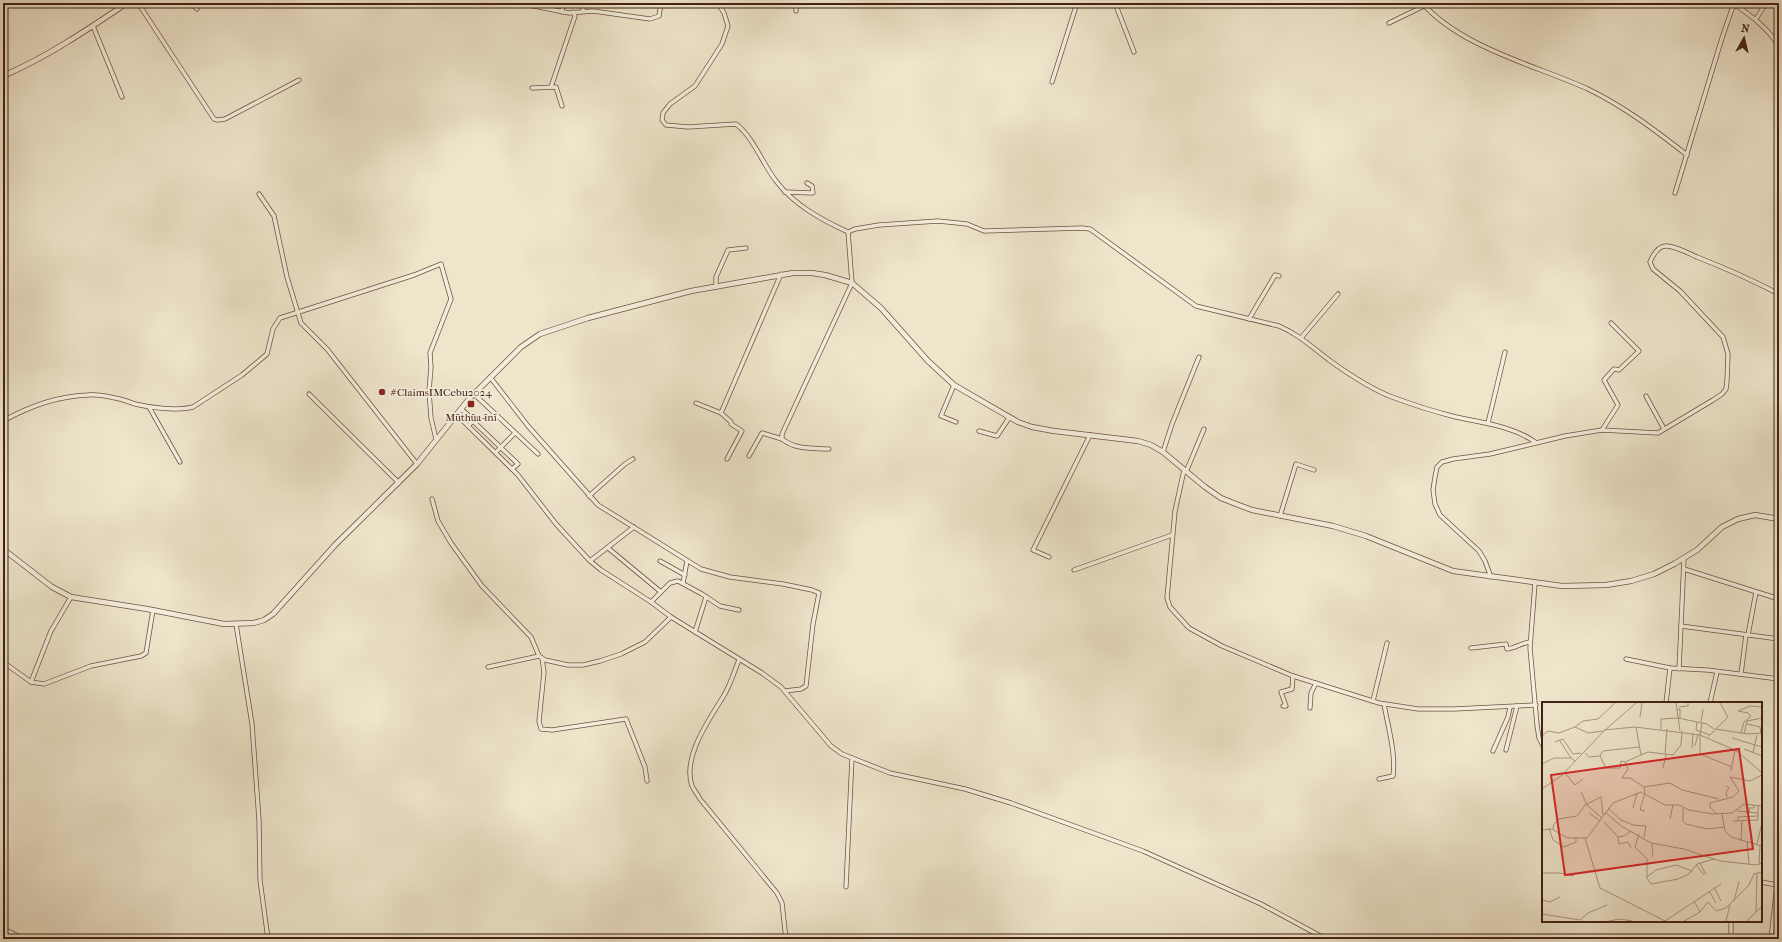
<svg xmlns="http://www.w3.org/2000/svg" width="1782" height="942" font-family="'IM FELL French Canon',serif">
<rect width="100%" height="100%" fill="#eee5cb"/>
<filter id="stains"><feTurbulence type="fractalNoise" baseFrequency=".005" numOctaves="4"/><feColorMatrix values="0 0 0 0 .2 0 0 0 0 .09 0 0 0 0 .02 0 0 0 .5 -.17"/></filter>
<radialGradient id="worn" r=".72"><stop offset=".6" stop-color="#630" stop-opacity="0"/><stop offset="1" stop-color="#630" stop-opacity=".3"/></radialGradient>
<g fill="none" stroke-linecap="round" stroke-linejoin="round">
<g stroke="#6e5242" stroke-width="5">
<g id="minor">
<path d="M138,3L214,119L218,120L225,119L299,80"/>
<path d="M191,3L197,9"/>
<path d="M519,3L569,13L593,11L650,19L659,16L661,3"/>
<path d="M583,3V11"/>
<path d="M718,3L724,13L728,26L722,44L695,86L670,104L663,113L662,120L666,125L688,127L736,124C754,138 762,163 776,181C794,205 822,220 848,232L852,283L782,434V439C796,450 812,448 829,449"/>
<path d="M796,3V11"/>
<path d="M1115,3L1134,52"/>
<path d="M1422,3C1462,48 1535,65 1588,89C1625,107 1655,130 1687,155"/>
<path d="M1733,3C1750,15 1767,27 1779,46"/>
<path d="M562,12L563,3"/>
<path d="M1756,19L1766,3"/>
<path d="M1389,23L1424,6"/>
<path d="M93,26L122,97"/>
<path d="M1052,82L1077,3"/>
<path d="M551,87L575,16L573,12"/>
<path d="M532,88L556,87L562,106"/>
<path d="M785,192L813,193L812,186L807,183"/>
<path d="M1675,193L1722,38L1732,9L1736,5"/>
<path d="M259,194L274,216L287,277L301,323L327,349L417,464"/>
<path d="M848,232L855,229L879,225L938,221L967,224L984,231L1082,228L1090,229L1196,306L1279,326C1298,334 1312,347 1329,360C1347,373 1371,389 1392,397C1411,404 1432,411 1452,416C1481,423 1511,425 1535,442"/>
<path d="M716,287V277L728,250L746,248"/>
<path d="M1249,319L1275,275L1279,276"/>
<path d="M1301,338L1338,294"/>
<path d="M490,377L528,426L598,505L701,569L730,577L783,584L812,590L819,593L813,624L806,686L801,689L785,691"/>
<path d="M954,385L941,416L956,422"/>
<path d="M309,394L399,483"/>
<path d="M474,394L538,454"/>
<path d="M1646,396L1664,429"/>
<path d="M696,403L721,413L731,422V424L742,431L727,459"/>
<path d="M149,407L180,462"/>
<path d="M461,409L474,420L468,426"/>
<path d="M721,413L781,274"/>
<path d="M456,414L518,475L556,524L590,561L601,570L651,602L671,617L762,673L781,687L831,746L842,754L890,773L965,789L1011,803L1143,851L1261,904L1326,939"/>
<path d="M3,421C28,407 59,396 88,395C96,394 106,396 115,398C122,399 129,402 135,404C151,408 178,411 193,407L242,375L267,354L273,329L280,318L414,275L441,264L451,299L430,353L431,367L429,391L431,418L436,439"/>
<path d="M473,421L518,464L512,469"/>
<path d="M1488,423L1505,352"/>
<path d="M1602,430L1618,405L1604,380L1614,369L1619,370L1639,351L1611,323"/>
<path d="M979,431L997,436L1009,418"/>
<path d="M496,452L515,433"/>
<path d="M1163,452L1172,424L1199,357"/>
<path d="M749,456L762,433L782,439"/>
<path d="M1184,470L1175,511L1167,598L1170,607L1189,628L1222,646L1293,676L1379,703L1418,709H1454L1536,705"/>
<path d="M1186,472L1204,429"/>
<path d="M589,496L625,464L633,459"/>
<path d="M432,499L438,521L451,543L482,586L531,637L539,656L545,660L568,665H583L600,661L621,654L645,642L671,617"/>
<path d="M1280,516L1296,464L1314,470"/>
<path d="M608,548L661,592"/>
<path d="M1049,557L1033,550L1090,435"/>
<path d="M590,561L634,527"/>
<path d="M660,561L685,575"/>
<path d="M1684,569L1779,599"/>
<path d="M1074,570L1172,535"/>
<path d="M1491,577L1485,561L1479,551L1440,515L1435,504L1433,490L1435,477L1437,467L1442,462L1453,459L1490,454L1565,436L1602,430L1658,433L1713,400L1722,394L1726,389L1727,381L1728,354L1723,337L1680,291L1653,269L1650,262C1653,255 1658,245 1667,246C1677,247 1688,253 1697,257C1725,268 1752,280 1779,294"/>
<path d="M683,583L687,561"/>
<path d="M1535,583L1530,648L1537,725L1539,738L1543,746"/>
<path d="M651,602L670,583L678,581L702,594L720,606L739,610"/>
<path d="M236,624L252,724L259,820L260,880L268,939"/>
<path d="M1681,626L1684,558"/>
<path d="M695,632L706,597"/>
<path d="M1748,635L1756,592"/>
<path d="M1471,648L1506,644L1507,649C1516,648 1521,643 1530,642"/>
<path d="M542,658L544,672L539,721L541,729L552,730L626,719L645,767L647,781"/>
<path d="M1626,659L1670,668L1707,670L1779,679"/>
<path d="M739,660C734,672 730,686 723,697C709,720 682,757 692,786C694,790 698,795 700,799L777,893L782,903L786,939"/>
<path d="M3,662L31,682L44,684L91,666L141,656L146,653L153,610"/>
<path d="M488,667L539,656"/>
<path d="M1679,669L1681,626L1779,639"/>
<path d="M1741,674L1746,635"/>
<path d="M31,682L51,631L71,597"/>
<path d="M1373,701L1387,643"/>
<path d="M1666,703L1670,668"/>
<path d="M1710,703L1717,672"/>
<path d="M1283,706H1286L1281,692L1292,689L1293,676"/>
<path d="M1310,708L1311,693L1316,683"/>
<path d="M1506,750L1517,706"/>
<path d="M1493,751L1508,717L1510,707"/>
<path d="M1379,779L1393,776C1396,753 1388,727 1384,704"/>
<path d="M1761,882L1777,885"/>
<path d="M846,887L852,758"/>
<path d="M3,929L25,939"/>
<path d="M1731,939V921"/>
<path d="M1771,939L1777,885"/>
</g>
</g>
<g stroke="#6e5242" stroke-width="6">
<g id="tertiary">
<path d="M3,76C47,57 87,30 127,3"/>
<path d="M3,549L52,587L71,597L147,609L224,624L254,623L264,620L273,614L335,545L417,464L469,399L521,347L540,334L588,318L691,291L793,273H812L825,275L852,283L881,308L928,361L954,385L1018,422L1032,427L1054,431L1138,441L1151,445L1163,452L1205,487L1221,498L1236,504L1252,510L1333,526L1366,536L1453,571L1562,586L1606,585L1631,581L1654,574L1674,564L1697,550L1722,527L1738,519L1755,515L1779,519"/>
</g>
</g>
<use href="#minor" stroke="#f4eedd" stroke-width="3.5"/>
<use href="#tertiary" stroke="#f4eedd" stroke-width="4.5"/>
</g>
<g fill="#8f2418" stroke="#f4eedd" stroke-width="1.5">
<circle cx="382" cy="392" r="4"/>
<rect x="467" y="400" width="8" height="8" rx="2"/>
</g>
<g text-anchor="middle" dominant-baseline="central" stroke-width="3.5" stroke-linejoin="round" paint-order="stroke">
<g font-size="11" fill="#442114" stroke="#f4eedd" text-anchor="start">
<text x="390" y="392">#ClaimsIMCebu2024</text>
<text x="471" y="417" text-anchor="middle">Mũthũa-ĩnĩ</text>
</g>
</g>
<g transform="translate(1542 702)">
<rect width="220" height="220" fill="#eee5cb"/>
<path fill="none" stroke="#aa9782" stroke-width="1" d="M134,1L138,29M137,5L146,4V1M135,8L138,7V16M196,9L206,11L209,14L202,20L199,31M196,9L208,4L220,5M98,15L100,1M155,20L154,28L168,33M159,20L161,7M205,22L218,25L219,32M33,25L41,19L56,17L73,1M94,25L99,53M119,27V17L136,16L165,22L172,27M173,27L206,32L220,31M62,28L93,25L158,33L195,49L220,71M202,32L205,19L220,16M158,33V52L190,65M158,33L160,21M0,34L6,29L17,31L33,25L46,31L62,29M166,35L186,15L178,1M190,36L220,45M18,39L29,56M13,40L21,37L31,52L38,51L40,53M153,44L156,32M150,46L151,31M202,47L220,54M211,50L215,33M43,51L47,55L58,54L64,66H78L79,59L83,60M123,52L125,27M58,54L61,49L97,45M0,62L12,56H29L33,59M121,66L124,53M189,69L193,48M23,71L33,83L41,77M184,84L187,86L184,90L185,95M102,85L128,81L140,88L177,97M0,87L19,74L62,29L94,1M39,90L45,103L60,116M66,106L79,118L91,123L104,124L102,135M91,106L95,91M141,106V119L144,122L165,127L182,125M103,109L98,108L103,91L102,85L88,76H80L86,67L83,60L106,50L131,53L139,43L140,29M195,109L216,111M63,110L79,124L109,141L142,147L178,159L214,163L220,161M47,111L58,119M208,111L207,106H212V103M175,112L168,105V101L191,95L197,89L188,75L208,79L220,73M180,112L183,129L189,135L220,144M128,117L131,103M191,119L216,118V103M196,119V115L216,114M62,120L76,135L82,134L89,129M7,126L11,138L22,145L34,140V136M11,127L12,122L17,117L35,114L43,103L59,95L61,113M0,128L10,127L25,136H45L71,101L99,90L123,103H137L147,108L171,112L190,111L202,102L220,104M97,132L93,145L105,157V176L109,182L136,177L147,172L155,162L172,157M76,135L77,142L86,140L89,146M43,136L58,186L123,219M199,139L200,119M205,140L207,162M110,141L111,155M215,142L220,121M158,161L164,173M154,163L162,173M217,163L218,143M0,171H18L32,174M105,175L114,168L134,163L150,169M172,185L179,199M167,189L174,201M0,198L8,200L18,195M152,199L158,210M192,199L197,179M214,210L215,171M0,212L38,218L46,211L65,203M67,219L78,217L90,219M123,219L179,182M142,219L158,210L166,200L174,209L184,206L207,183L212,172L220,170M184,219L188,203M205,219L220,204"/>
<path fill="#d62828" fill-opacity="0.15" stroke="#d62828" stroke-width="2" d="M197,47L211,147L23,173L9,73Z"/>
<rect width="220" height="220" fill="none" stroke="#442114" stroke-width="2"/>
</g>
<rect width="1782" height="942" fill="none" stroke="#eee5cb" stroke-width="16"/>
<rect x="4" y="4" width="1774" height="934" fill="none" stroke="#442114" stroke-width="2"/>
<rect x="8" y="8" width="1766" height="926" fill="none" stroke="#442114"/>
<g transform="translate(1744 38) rotate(8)" stroke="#f4eedd" stroke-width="3" paint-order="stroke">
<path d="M0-3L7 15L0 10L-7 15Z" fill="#442114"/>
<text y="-6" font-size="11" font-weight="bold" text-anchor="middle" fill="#442114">N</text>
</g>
<rect width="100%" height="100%" filter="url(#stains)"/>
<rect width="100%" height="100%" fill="url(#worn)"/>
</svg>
